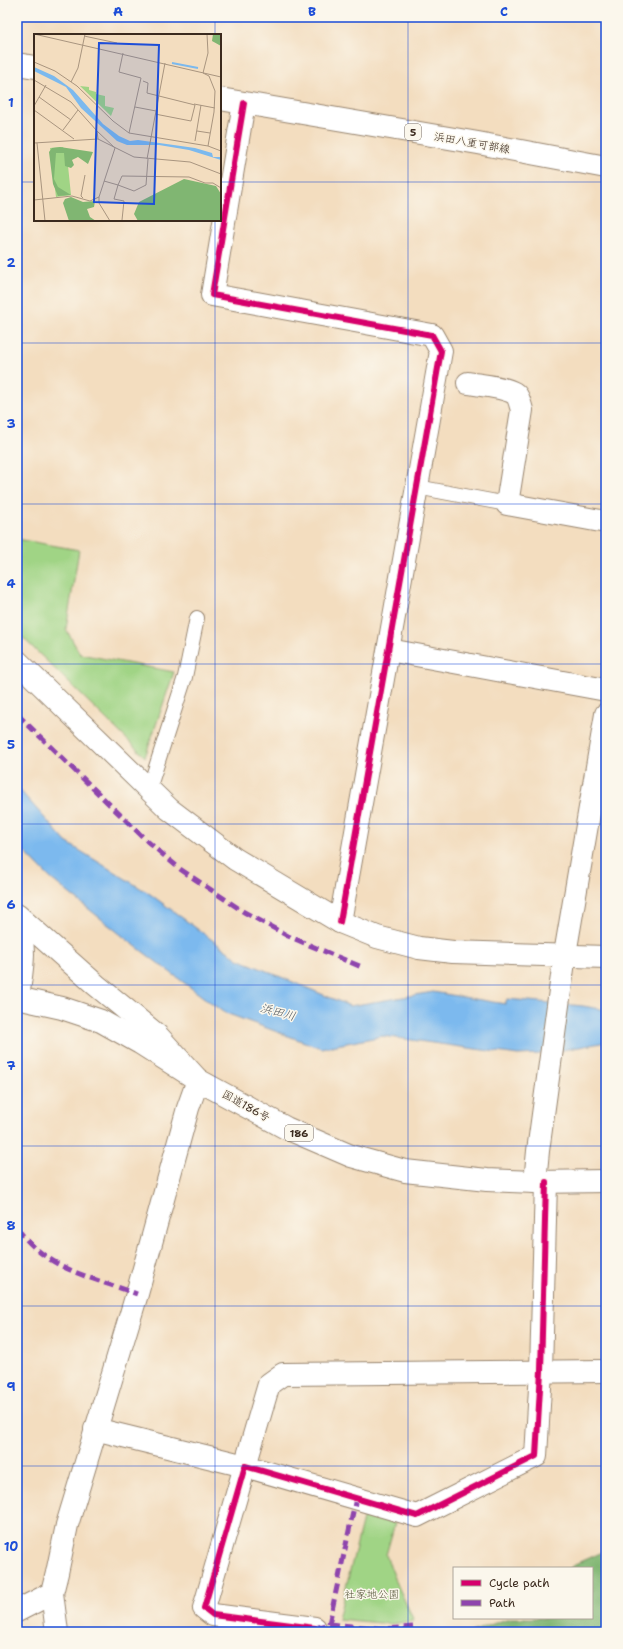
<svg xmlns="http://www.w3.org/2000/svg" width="623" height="1649" font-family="'Shantell Sans','Klee One',sans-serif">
<rect width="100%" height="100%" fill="#fbf7ec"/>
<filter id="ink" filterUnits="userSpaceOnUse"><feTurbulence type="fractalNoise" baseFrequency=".025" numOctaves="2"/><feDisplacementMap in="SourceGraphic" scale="8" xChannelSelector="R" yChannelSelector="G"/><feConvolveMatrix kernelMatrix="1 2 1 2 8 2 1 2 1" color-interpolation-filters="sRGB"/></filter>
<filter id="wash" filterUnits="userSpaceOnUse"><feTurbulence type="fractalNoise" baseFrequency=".012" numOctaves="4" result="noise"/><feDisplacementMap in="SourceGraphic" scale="16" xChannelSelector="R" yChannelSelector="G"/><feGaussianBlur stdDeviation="0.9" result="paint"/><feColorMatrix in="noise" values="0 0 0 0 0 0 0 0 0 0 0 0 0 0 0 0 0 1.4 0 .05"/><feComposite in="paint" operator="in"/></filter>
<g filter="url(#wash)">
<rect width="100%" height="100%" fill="#f3ddbf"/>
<g fill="#a0d485" stroke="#6e7f52">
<path d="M17,539L79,550L66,629L80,654L174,672L145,757L17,632Z"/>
<path d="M364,1515L395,1523L386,1555L398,1586L414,1621L390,1624L338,1619Z"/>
</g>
<path fill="#80b672" stroke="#5e7048" d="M606,1550V1632H471L509,1618H592V1568H570L575,1564Z"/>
<path fill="#7bb9ee" stroke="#5b7286" d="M17,787L66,842L150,894L238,959L350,1006L433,992L505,1004L507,999L583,1006L606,1010V1042L541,1054L518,1055L383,1036L321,1048L223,1012L130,942L50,878L17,844Z"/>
</g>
<g filter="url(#ink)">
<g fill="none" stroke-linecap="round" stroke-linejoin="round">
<g stroke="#97846e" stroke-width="16">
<g id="lane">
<path d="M417,487L507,504"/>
<path d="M149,789L185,677L197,618"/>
</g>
</g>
<g stroke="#97846e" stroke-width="24">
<g id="street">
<path d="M244,103L212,295L432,335L441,351L340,922"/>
<path d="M468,383C480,385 504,387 514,393C519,396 520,404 522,410L507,504L606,522"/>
<path d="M389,650L606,690"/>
<path d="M17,661L169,809L235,859L340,922L377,937L419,948L453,952L606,957"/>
<path d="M17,915L96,985L157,1035L198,1080L188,1108L137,1294L67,1525L57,1573L52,1593L17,1611"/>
<path d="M95,1429L245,1466L269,1384L283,1374L606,1371"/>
<path d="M52,1593L57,1632"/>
<path d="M315,1632V1628L213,1615L204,1608L245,1466L417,1516L536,1456L541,1371L546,1182"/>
</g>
</g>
<g stroke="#97846e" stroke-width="24">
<g id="secondary">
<path d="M17,923C28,948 21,973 18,998"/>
<path d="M535,1182L538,1151L565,954L606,714"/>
</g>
</g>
<g stroke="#97846e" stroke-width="24">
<g id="primary">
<path d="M17,64L35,67"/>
<path d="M220,99L478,143L606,167"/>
</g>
</g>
<g stroke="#97846e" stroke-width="24">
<path id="highway" d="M17,998L62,1008L101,1021L140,1043L198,1080L286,1128L351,1156L405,1171L487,1180L535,1182L606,1181"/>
</g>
<use href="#lane" stroke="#fff" stroke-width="14"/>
<use href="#street" stroke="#fff" stroke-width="22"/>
<use href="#secondary" stroke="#fff" stroke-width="22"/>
<use href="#primary" stroke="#fff" stroke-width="22"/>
<use href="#highway" stroke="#fff" stroke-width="22"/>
<g stroke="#8e44ad" stroke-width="5" stroke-dasharray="10 5" stroke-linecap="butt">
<path d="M17,714L147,841L180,869L244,912L288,936L364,968"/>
<path d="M17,1228C47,1270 91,1277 137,1294"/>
<path d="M329,1624L384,1629L413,1627"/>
<path d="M315,1628L329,1624L356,1498"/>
</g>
<g stroke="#fbf7ec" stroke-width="8">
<g id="cycleway">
<path d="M244,103L212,295L432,335L441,351L340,922"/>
<path d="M315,1632V1628L213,1615L204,1608L245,1466L417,1516L536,1456L541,1371L546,1182"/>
</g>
</g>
<use href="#cycleway" stroke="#d6006c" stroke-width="6"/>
</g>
</g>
<path fill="none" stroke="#1d4ed8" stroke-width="1" stroke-opacity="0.55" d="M215,17V35M408,17V1632M17,182H35M220,182H606M215,220V1632M17,343H606M17,504H606M17,664H606M17,824H606M17,985H606M17,1146H606M17,1306H606M17,1466H606"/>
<g text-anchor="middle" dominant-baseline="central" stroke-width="3" stroke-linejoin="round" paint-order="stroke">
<g fill="#fbf7ec" stroke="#75685c" stroke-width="1">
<rect x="405" y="124" width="16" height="16" rx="3"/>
<rect x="285" y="1125" width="28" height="16" rx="3"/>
</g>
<g font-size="10" font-weight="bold" fill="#3b2a1e">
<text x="413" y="132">5</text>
<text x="299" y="1133">186</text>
</g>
<g font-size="11" fill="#3b2a1e" stroke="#fbf7ec">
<text transform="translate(472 143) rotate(10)">浜田八重可部線</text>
<text transform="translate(246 1106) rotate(29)">国道186号</text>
</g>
<g font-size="11" fill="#545438" stroke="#fbf7ec">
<text x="372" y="1594">社家地公園</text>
</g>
<g font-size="12" font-style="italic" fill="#4e555c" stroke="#fbf7ec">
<text transform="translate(278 1012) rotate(15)">浜田川</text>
</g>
</g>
<g transform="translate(34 34)">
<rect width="187" height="187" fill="#f3ddbf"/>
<path d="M46,52L55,53V56L62,58V60L71,62V72L80,74L77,82ZM29,113L33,122L37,161L22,163L16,114Z" fill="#a0d485"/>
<path d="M179,0H187V12L178,7ZM26,113L59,118L54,130L44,123L38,126L40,131L37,134L31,132L30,119H22L20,145L24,153L37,161L24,162L19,150L15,118L18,114ZM150,145L182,152L187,160V187H104L100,180L105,168ZM37,163L49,168L61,167L60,173L53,175L56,183L62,187H35L29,169L31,165Z" fill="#80b672"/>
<path d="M0,33L20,42L39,56L69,90L85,102L96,107L104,106L161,114L178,119L179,123H187V126L155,116L125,111H93L83,107L47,74L32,53L0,37Z" fill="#7bb9ee"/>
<path fill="none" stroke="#7bb9ee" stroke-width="2" d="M138,29L164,34"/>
<path fill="none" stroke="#a9957f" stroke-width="1" d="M0,0L187,43M173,0L174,19L169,39L175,42L181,57L180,78L174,112M50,2L83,9M89,19L85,38L107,44L95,99M0,28L21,37L43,52L79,87L95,99L174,112L187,117M0,46L37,68L63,97L64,105M109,47L114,49L113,59L161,71L157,87L121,80M37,48L44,34L51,0M5,63L37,86M160,70L181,74M0,72L12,51M101,73L122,77M0,76L40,105M29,96L44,76M163,97L176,99M161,107L167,71M0,109L64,105L100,123L156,128L187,140M3,109L11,187M113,125L131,29M70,147L84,151L88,142L155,143L171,149H179L187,154M65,163V169L76,187M49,164L47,162L51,141M0,166L38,162L56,167L65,163L81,114L63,97M88,186L90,167L80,165L84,151L100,157L112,151L114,125"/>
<path fill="#1d4ed8" fill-opacity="0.15" stroke="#1d4ed8" stroke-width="2" d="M65,9L125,11L120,170L60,168Z"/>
<rect width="187" height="187" fill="none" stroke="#3b2a1e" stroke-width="2"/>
</g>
<rect width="623" height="1649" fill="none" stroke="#fbf7ec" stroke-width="44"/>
<rect x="453" y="1567" width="140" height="52" fill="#fbf7ec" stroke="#aea59a"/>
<rect x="461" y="1580" width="20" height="6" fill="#d6006c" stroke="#aea59a"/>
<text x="489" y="1587" font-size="12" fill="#3b2a1e">Cycle path</text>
<rect x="461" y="1600" width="20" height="6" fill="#8e44ad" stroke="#aea59a"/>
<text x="489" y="1607" font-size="12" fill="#3b2a1e">Path</text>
<rect x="22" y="22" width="579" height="1605" fill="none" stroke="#1d4ed8" stroke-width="1.5"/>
<g font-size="13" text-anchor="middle" font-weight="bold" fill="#1d4ed8">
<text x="118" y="16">A</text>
<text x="312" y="16">B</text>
<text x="504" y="16">C</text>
<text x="11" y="107">1</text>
<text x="11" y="267">2</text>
<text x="11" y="428">3</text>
<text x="11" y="588">4</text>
<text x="11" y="749">5</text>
<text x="11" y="909">6</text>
<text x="11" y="1070">7</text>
<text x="11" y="1230">8</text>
<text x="11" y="1391">9</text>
<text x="11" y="1551">10</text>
</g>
</svg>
